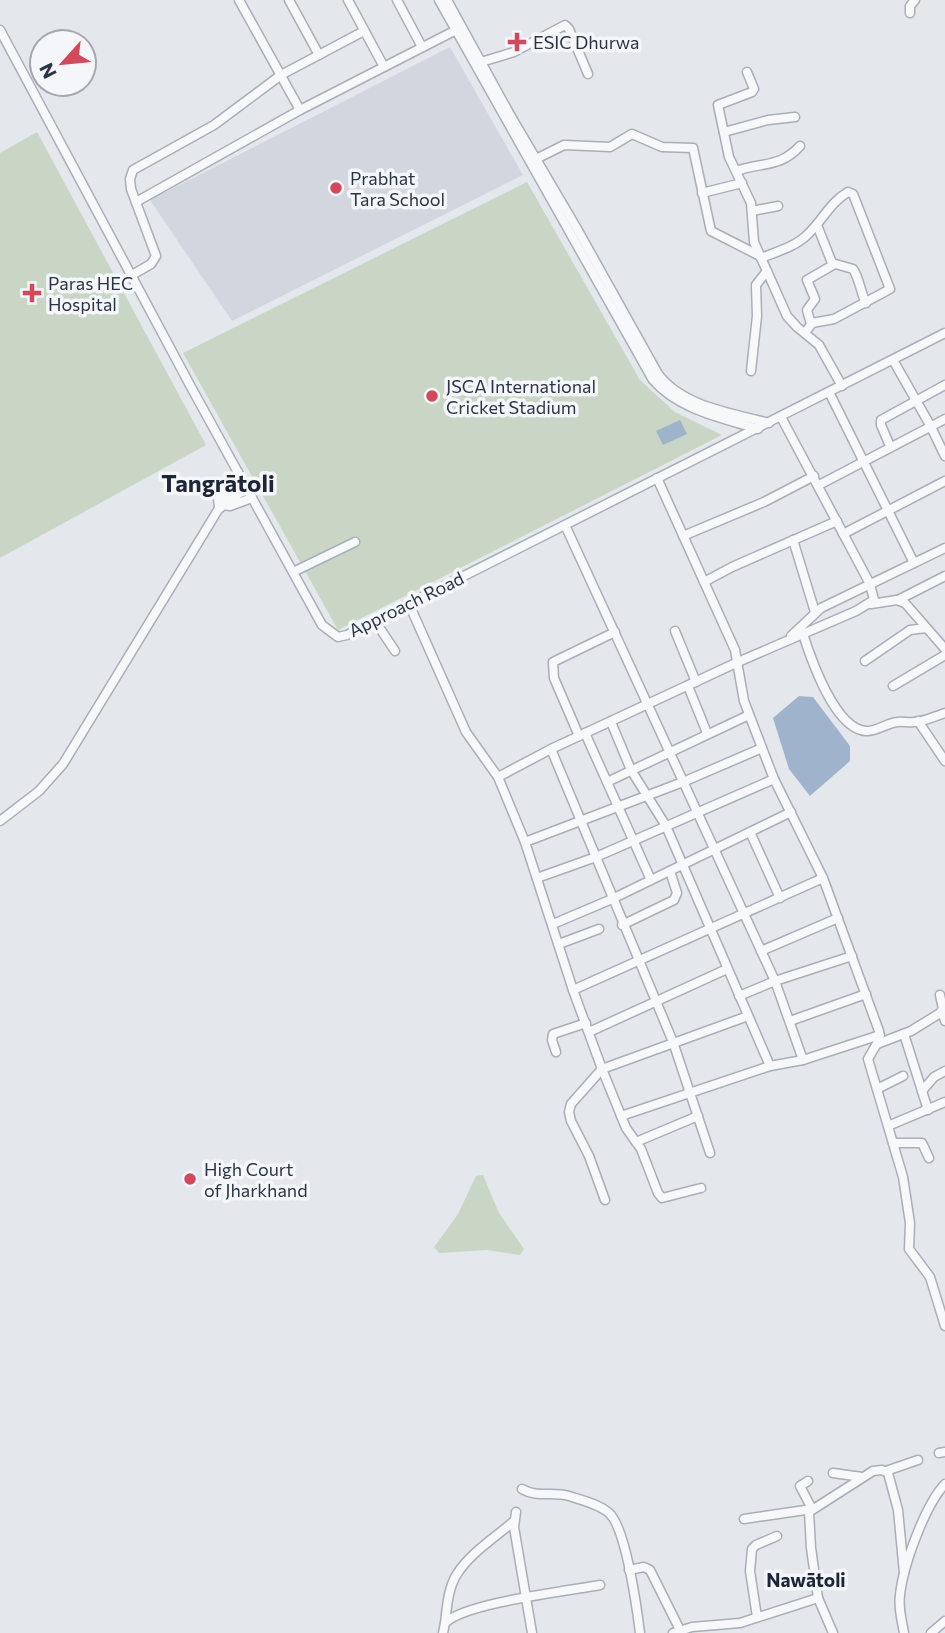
<svg xmlns="http://www.w3.org/2000/svg" width="945" height="1633" font-family="Commissioner,sans-serif">
<rect width="100%" height="100%" fill="#e4e7ec"/>
<path fill="#d2d6de" d="M450,47L523,175L232,321L150,200Z"/>
<g fill="#c9d6c5">
<path d="M37,132L206,445L0,558V153Z"/>
<path d="M527,182L640,380L675,412L722,435L338,630L183,353Z"/>
<path d="M483,1175L499,1213L524,1249L520,1255L487,1250L439,1253L434,1247L458,1214L476,1176Z"/>
</g>
<g fill="#9fb4cc">
<path d="M680,420L687,434L663,445L656,431Z"/>
<path d="M799,696L813,697L850,746V761L810,796L789,769L773,718Z"/>
</g>
<g fill="none" stroke-linecap="round" stroke-linejoin="round">
<g stroke="#a9aeb7" stroke-width="11">
<g id="minor">
<path d="M239,0L300,110L460,28"/>
<path d="M289,0L319,55"/>
<path d="M348,0L384,67"/>
<path d="M397,0L422,47"/>
<path d="M439,0L653,380C679,410 722,418 758,429"/>
<path d="M447,0L509,113L576,227L658,374C683,407 732,413 769,423"/>
<path d="M910,13V6L915,0"/>
<path d="M0,30L191,387L322,625L338,637L347,635L945,333"/>
<path d="M481,62L514,52L565,25L569,29L588,74"/>
<path d="M747,72L754,89L752,92L718,105L729,157L751,203L754,242L787,316L797,327L819,345L842,386"/>
<path d="M724,132L768,120L795,117"/>
<path d="M536,159L564,145L610,147L632,134L662,147L693,148L711,231L760,256"/>
<path d="M736,171C762,162 780,168 800,146"/>
<path d="M702,193L742,183"/>
<path d="M136,202L300,110"/>
<path d="M752,211L778,206"/>
<path d="M817,225L832,263L853,269C860,280 860,291 866,303"/>
<path d="M761,258C776,252 794,247 806,236C822,222 829,203 848,192L853,194L890,289L834,319L812,323L805,333"/>
<path d="M132,275L151,264L156,256L131,189L130,179L133,170L214,125L281,75L364,31"/>
<path d="M811,324L807,310L815,299L807,280L833,265"/>
<path d="M893,360L930,425L945,456"/>
<path d="M751,371L757,316L756,285L767,271"/>
<path d="M829,392L914,563"/>
<path d="M890,446L881,425V420L945,385"/>
<path d="M657,478L735,650L744,701L762,748L774,779L823,878L879,1031V1040L868,1059L903,1177L910,1223L909,1249L930,1277L945,1326"/>
<path d="M819,485L945,419"/>
<path d="M223,505L230,506L252,498"/>
<path d="M219,507L218,498L229,478"/>
<path d="M220,508L247,488"/>
<path d="M565,525L775,981L803,1060"/>
<path d="M843,534L945,481"/>
<path d="M683,536L764,502L814,476"/>
<path d="M793,540L815,612"/>
<path d="M293,572L355,542"/>
<path d="M704,582L732,567L837,521"/>
<path d="M898,600L945,576"/>
<path d="M409,604L466,732L498,777L525,842L573,990L602,1069L626,1128L641,1149L658,1193L662,1198L701,1188"/>
<path d="M871,604L897,600L905,603L945,649"/>
<path d="M375,621L395,651"/>
<path d="M675,631L696,682"/>
<path d="M803,634C811,659 835,729 866,731C876,732 887,723 897,722C903,721 908,723 914,722C924,722 935,716 945,713"/>
<path d="M791,636L821,608L945,548"/>
<path d="M865,661L910,630L926,628"/>
<path d="M688,686L707,733"/>
<path d="M893,686L945,655"/>
<path d="M918,721L945,761"/>
<path d="M611,722L631,770L666,826L770,1066"/>
<path d="M585,733L651,880"/>
<path d="M579,736L554,678L553,662L615,632"/>
<path d="M551,749L673,1042L710,1153"/>
<path d="M498,777L551,749L738,662L856,611L874,600L870,584L781,417"/>
<path d="M607,782L749,715"/>
<path d="M0,821L39,791L63,764L218,510L238,472"/>
<path d="M750,832L780,898"/>
<path d="M525,842L683,782L762,748"/>
<path d="M537,878L596,857L774,779"/>
<path d="M553,924L612,899L791,812"/>
<path d="M622,925L674,900L677,893L670,871"/>
<path d="M559,944L599,929"/>
<path d="M761,951L838,918"/>
<path d="M573,990L823,878"/>
<path d="M739,996L775,981L852,956"/>
<path d="M942,1011L945,1021"/>
<path d="M790,1021L866,994"/>
<path d="M589,1032L727,969"/>
<path d="M904,1034L928,1110"/>
<path d="M877,1044L911,1031L940,1013L943,1009L940,995"/>
<path d="M556,1052L552,1040L553,1034L586,1023"/>
<path d="M877,1089L903,1076"/>
<path d="M922,1091L934,1077L945,1071"/>
<path d="M621,1116L770,1066L803,1060L880,1035"/>
<path d="M888,1126L945,1102"/>
<path d="M636,1142L698,1116"/>
<path d="M893,1143H922L929,1158"/>
<path d="M605,1200L589,1156L571,1121L569,1112L571,1104L602,1069L748,1016"/>
<path d="M939,1453L945,1452"/>
<path d="M886,1471L918,1460"/>
<path d="M833,1473L862,1477"/>
<path d="M522,1489C537,1498 553,1491 569,1496C581,1500 599,1504 609,1513C626,1528 637,1609 640,1633"/>
<path d="M516,1512L514,1527L532,1633"/>
<path d="M744,1519L812,1509L800,1486L808,1481"/>
<path d="M629,1570L644,1567L650,1570L680,1630"/>
<path d="M818,1598L811,1548L809,1512L873,1471L882,1470L888,1473L898,1510L904,1573"/>
<path d="M757,1617L750,1571L752,1549L756,1545L777,1536"/>
<path d="M445,1623C447,1607 448,1588 457,1574C470,1553 496,1537 514,1521"/>
<path d="M443,1633L445,1623C465,1603 567,1591 600,1585"/>
<path d="M673,1633L692,1627L740,1623L818,1598L833,1633"/>
<path d="M904,1633C902,1621 898,1608 900,1595C903,1566 925,1505 945,1484"/>
<path d="M931,1633L945,1621"/>
</g>
</g>
<use href="#minor" stroke="#f7f8fa" stroke-width="8"/>
</g>
<g fill="#d1495b" stroke="#f4f6f9" stroke-width="2.5">
<path d="M513.5 31.5h7v7h7v7h-7v7h-7v-7h-7v-7h7z"/>
<circle cx="336" cy="188" r="7"/>
<path d="M28.5 282.5h7v7h7v7h-7v7h-7v-7h-7v-7h7z"/>
<circle cx="432" cy="396" r="7"/>
<circle cx="190" cy="1179" r="7"/>
</g>
<g text-anchor="middle" dominant-baseline="central" stroke-width="7" stroke-linejoin="round" paint-order="stroke">
<g font-size="18" fill="#2b3445" stroke="#f4f6f9" text-anchor="start">
<text x="533" y="42">ESIC Dhurwa</text>
<text x="350" y="178">Prabhat<tspan x="350" dy="21">Tara School</tspan></text>
<text x="48" y="283">Paras HEC<tspan x="48" dy="21">Hospital</tspan></text>
<text x="446" y="386">JSCA International<tspan x="446" dy="21">Cricket Stadium</tspan></text>
<text x="204" y="1169">High Court<tspan x="204" dy="21">of Jharkhand</tspan></text>
</g>
<g font-size="18" fill="#2b3445" stroke="#f4f6f9">
<text transform="translate(406 604) rotate(-26)">Approach Road</text>
</g>
<g font-size="19" font-weight="bold" fill="#1d2536" stroke="#f4f6f9">
<text x="806" y="1579">Nawātoli</text>
</g>
<g font-size="24" font-weight="bold" fill="#1d2536" stroke="#f4f6f9">
<text x="218" y="482">Tangrātoli</text>
</g>
</g>
<g transform="translate(63 63) rotate(243)"><circle r="33" fill="#f4f6f9" stroke="#a4a8b1" stroke-width="2"/>
<path d="M0-5L12 26L0 18L-12 26Z" fill="#d1495b"/>
<text y="-10" font-size="19" font-weight="bold" text-anchor="middle" fill="#2b3445">N</text>
</g>
</svg>
